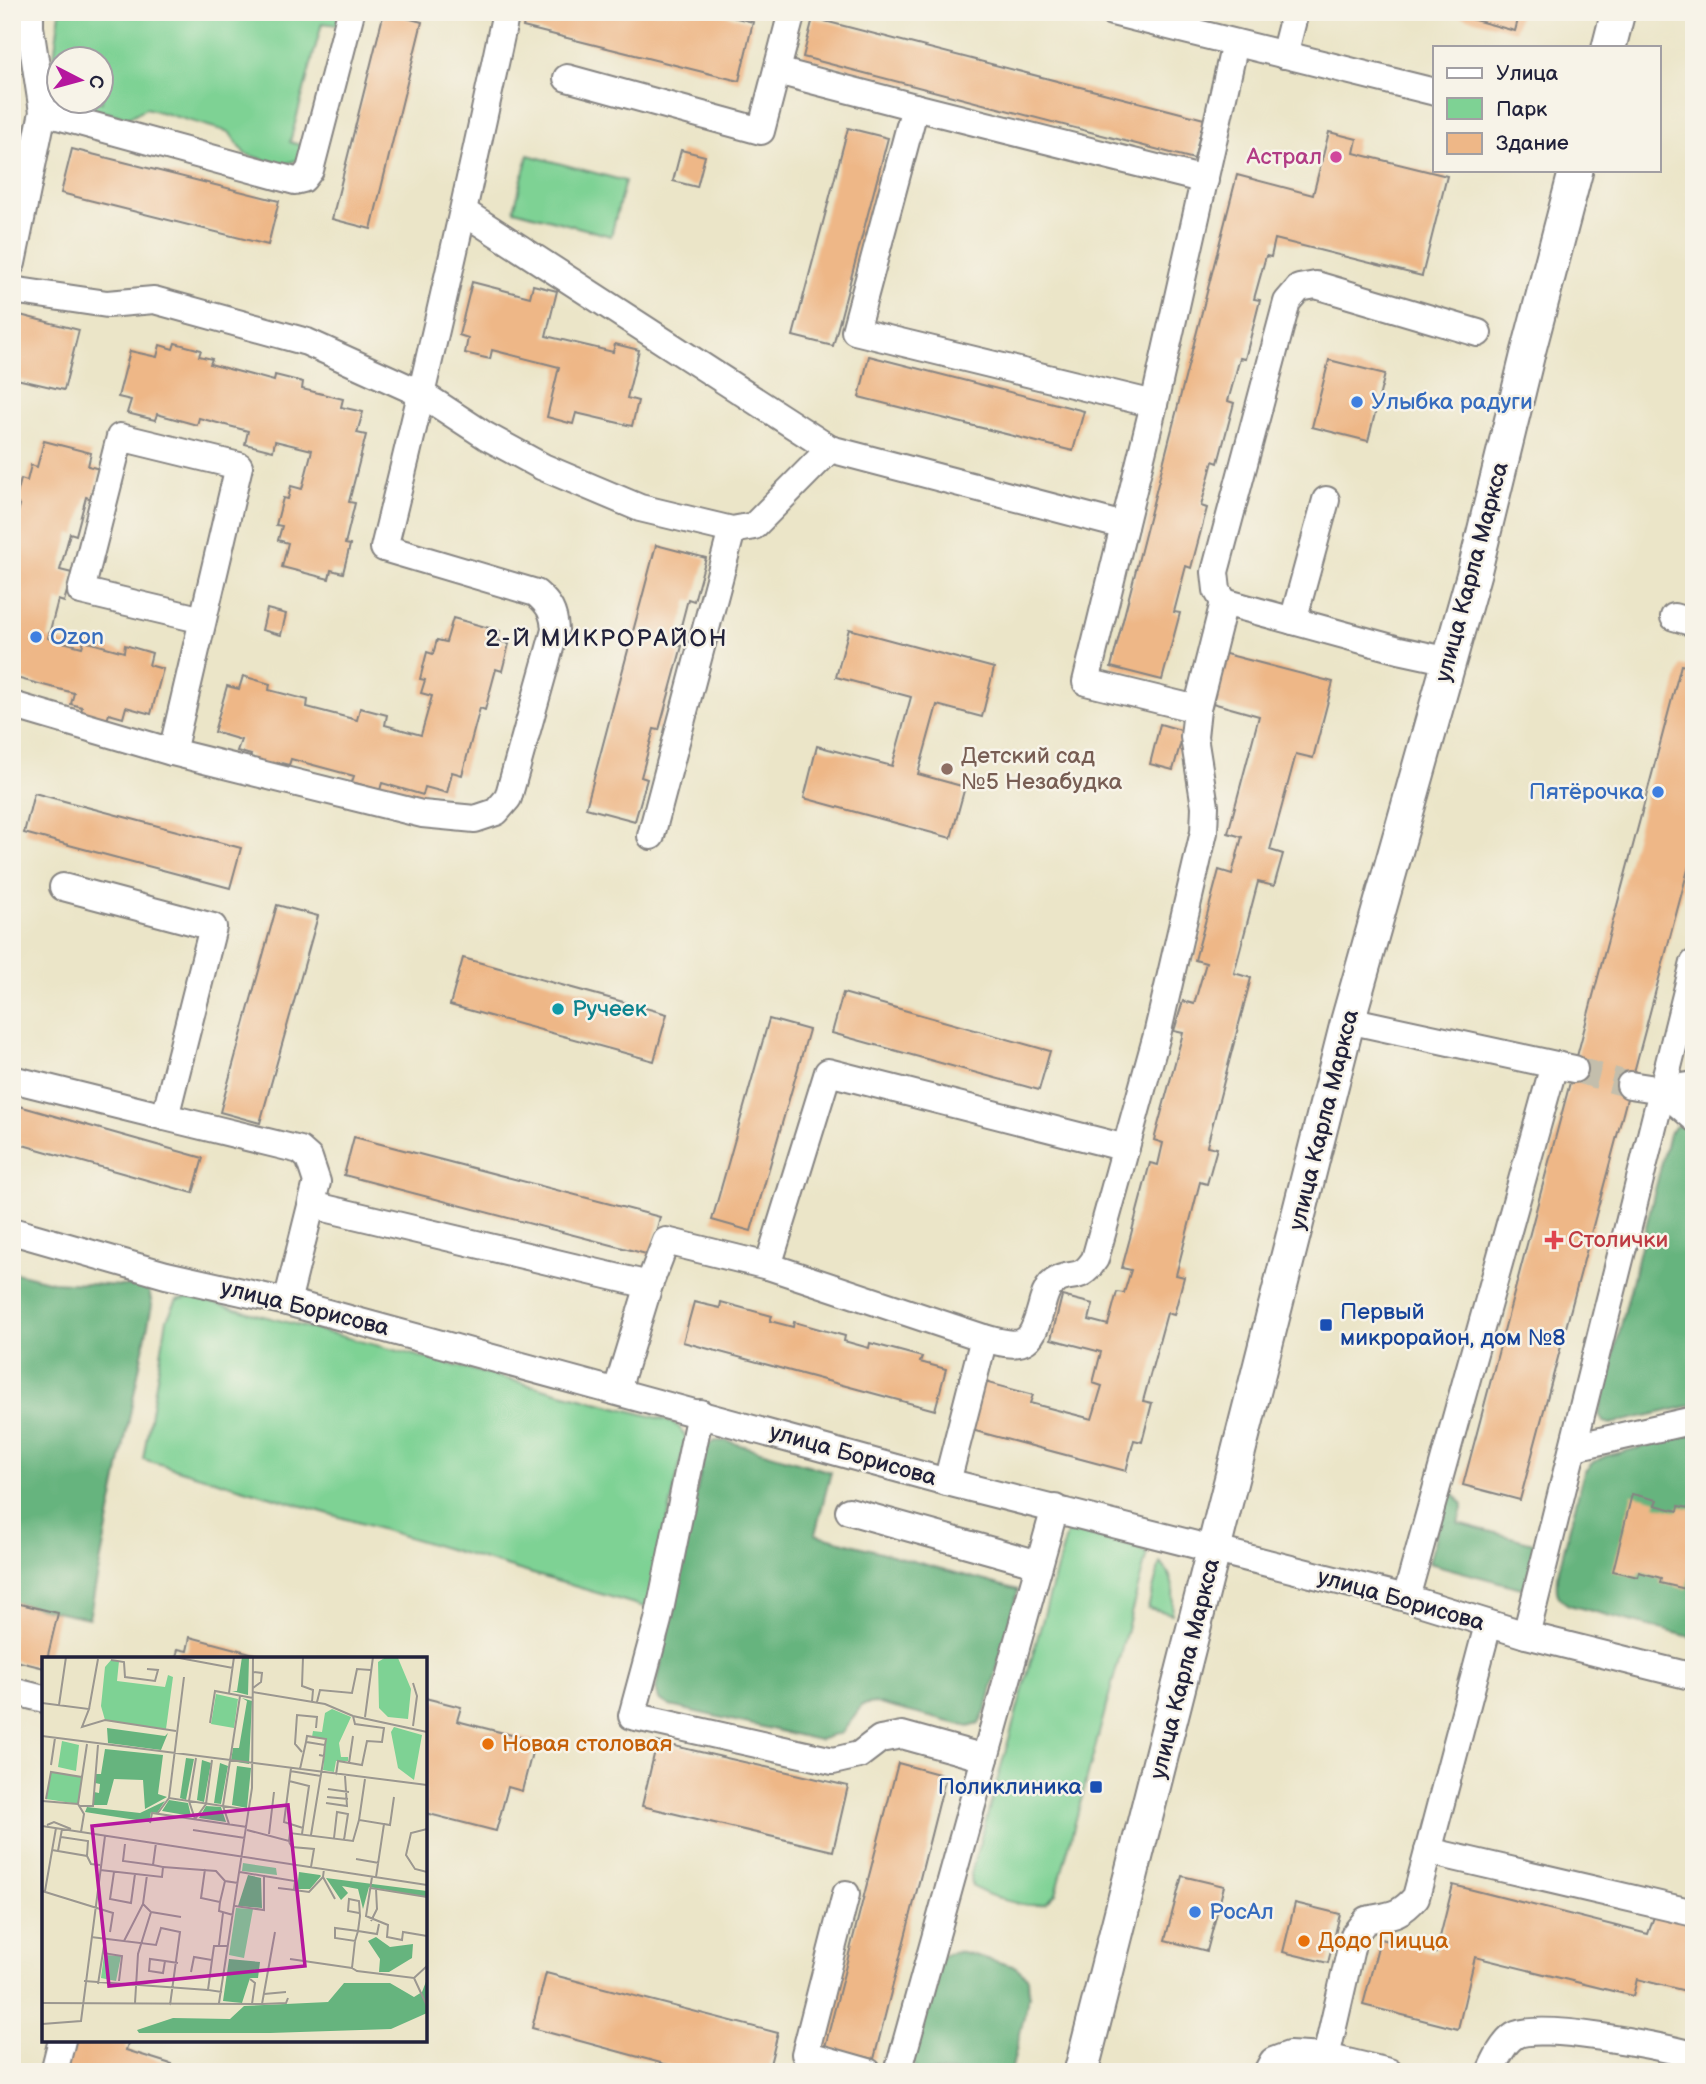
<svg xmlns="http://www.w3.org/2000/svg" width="1706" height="2084" font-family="'Balsamiq Sans',sans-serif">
<rect width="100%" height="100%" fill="#f7f3e8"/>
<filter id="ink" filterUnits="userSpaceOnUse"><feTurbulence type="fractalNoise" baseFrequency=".0143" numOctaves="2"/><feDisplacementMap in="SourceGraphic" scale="14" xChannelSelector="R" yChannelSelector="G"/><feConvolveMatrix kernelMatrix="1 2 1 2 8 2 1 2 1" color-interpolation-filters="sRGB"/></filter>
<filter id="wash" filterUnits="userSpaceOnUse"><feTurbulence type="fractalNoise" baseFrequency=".00686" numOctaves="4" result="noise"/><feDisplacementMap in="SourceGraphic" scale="28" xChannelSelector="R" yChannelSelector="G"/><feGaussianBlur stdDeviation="1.57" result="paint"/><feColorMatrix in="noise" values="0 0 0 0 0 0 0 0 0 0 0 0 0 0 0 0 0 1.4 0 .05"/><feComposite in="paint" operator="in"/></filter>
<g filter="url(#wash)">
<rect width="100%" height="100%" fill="#ebe5c8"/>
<g fill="#7ed294" stroke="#507a68" stroke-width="2">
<path d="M60,12H340L337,25L322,23L290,142L307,147L304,158L282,165L245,154L229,132L146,108L128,118L69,103L67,102H102V60H60L59,96L51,80Z"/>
<path d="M528,155L625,181L611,236L514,210Z"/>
<path d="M193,1298L666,1420L678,1426L686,1437L648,1608L143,1459L167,1319L177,1300Z"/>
<path d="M1068,1530L1136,1547L1147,1554L1056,1894C1052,1897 1048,1903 1043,1904C1026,1909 986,1896 972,1886L971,1873Z"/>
<path d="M1160,1563C1176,1576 1174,1595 1172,1614L1148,1608Z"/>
</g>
<g fill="#66b47e" stroke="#446b5c" stroke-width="2">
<path d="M1675,1126H1683L1694,1136V1405L1611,1424L1603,1422L1599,1414L1669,1134Z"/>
<path d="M12,1272L52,1282L142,1287L149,1291L152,1305L89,1618L12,1602Z"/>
<path d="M1694,1434V1638L1569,1605C1556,1598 1556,1592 1557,1577L1584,1472L1593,1462L1606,1456Z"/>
<path d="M715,1441H727L831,1472L815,1534L1018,1590L986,1710L979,1724L969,1727L875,1703L862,1705L842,1733L819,1740L670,1706L659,1699L656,1688L706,1446Z"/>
<path d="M1448,1487L1463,1504L1458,1523L1537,1544L1525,1589L1429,1563Z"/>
<path d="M959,1951L1016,1967L1028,1978L1029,1995L1011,2072H919L914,2066L910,2051L937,1962L945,1955Z"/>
</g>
<g id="blocks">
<g fill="#eeb787">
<path d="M384,12L422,22L371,229L332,219Z"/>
<path d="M526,12H712L753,22L739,81L523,27Z"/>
<path d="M1445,12H1520L1515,31Z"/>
<path d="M813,18L1204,119L1194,159L803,57Z"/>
<path d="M848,128L888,138L833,346L793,336Z"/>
<path d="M1329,132L1357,139L1354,153L1447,176L1422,276L1275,239L1271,257L1266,256L1254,299L1260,300L1245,359L1240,358L1228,401L1234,403L1218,463L1213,461L1201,506L1207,508L1191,568L1186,566L1174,612L1180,613L1162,680L1111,667L1237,175L1313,195Z"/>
<path d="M72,149L279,201L268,245L61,193Z"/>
<path d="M681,150L705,156L697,187L673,181Z"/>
<path d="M472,282L530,297L533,285L557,291L546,336L613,352L615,344L639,350L627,398L638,401L632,426L576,413L573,424L547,417L559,367L492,350L490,359L465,353L468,338L459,335Z"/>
<path d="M12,313L79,330L64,390L12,378Z"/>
<path d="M175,343L201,350L199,356L212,359L210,364L274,381L275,375L303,382L302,389L343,399L341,407L363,412L357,433L366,435L349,502L355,503L345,544L350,545L343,573L331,570L329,579L282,567L288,543L278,540L282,526L276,525L283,498L288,499L291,486L302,489L312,450L275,441L273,451L245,444L248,431L199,418L197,425L157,414L155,420L127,413L131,400L118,397L130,351L157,357L160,345L173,349Z"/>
<path d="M869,356L1084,411L1073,451L859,397Z"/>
<path d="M1329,360L1385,374L1368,441L1312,427Z"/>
<path d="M44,441L91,453L88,466L100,469L92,499L86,497L76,535L70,533L60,570L72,573L64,602L58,600L48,638L82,647L84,641L124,652L125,645L152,653L149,665L163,669L151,714L126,707L123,718L109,714L107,720L81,713L82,707L71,704L74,693L12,677V534L20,505L15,503L21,479L27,481L31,465L37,467Z"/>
<path d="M656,545L706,558L694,601L688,599L676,645L682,646L659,730L654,729L641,777L647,779L635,821L586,808Z"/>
<path d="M267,609L286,614L281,635L262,630Z"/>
<path d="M453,618L500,631L497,640L509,644L502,671L496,669L485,710L480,708L462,775L452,772L447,793L425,787L423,795L382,783L380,790L352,782L354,776L291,759L289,765L277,762L275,767L249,761L251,755L237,751L241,740L214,732L227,686L239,689L243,676L270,684L269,690L308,700L307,707L357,720L360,708L387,715L385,725L421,735L432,696L421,693L425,680L420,679L427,652L433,654L437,640L446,642Z"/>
<path d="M849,629L994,668L982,717L937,705L918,774L965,787L951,838L804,798L817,746L892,766L911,697L836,677Z"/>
<path d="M1222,653L1333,682L1313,758L1296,754L1270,850L1283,854L1274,886L1258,882L1234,973L1251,978L1207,1146L1217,1148L1207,1184L1200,1182L1176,1275L1184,1277L1174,1315L1167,1313L1143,1401L1152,1403L1142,1442L1134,1440L1126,1471L968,1429L981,1381L1033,1395L1030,1403L1092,1419L1102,1386L1093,1383L1101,1352L1051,1339L1062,1296L1093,1304L1089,1320L1108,1325L1117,1292L1124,1293L1131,1270L1122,1268L1150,1163L1158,1165L1163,1143L1154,1140L1183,1033L1174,1031L1183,1001L1194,1004L1206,963L1195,960L1219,870L1232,874L1242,837L1228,833L1259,716L1209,702Z"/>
<path d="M1681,665L1694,668V847L1520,1500L1463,1485Z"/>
<path d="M1160,724L1184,731L1173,770L1150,764Z"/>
<path d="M34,793L241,848L230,888L24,833Z"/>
<path d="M277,905L318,916L260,1123L220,1112Z"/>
<path d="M463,958L667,1014L654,1061L450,1005Z"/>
<path d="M843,993L1050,1051L1039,1090L832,1033Z"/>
<path d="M769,1019L809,1030L751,1231L712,1220Z"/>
<path d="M12,1104L203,1158L193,1193L12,1142Z"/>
<path d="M354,1137L660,1217L650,1255L344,1175Z"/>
<path d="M694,1302L720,1308L721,1302L772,1316L770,1321L793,1327L794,1322L845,1336L844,1341L869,1348L870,1343L922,1357L920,1362L946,1369L935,1410L683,1342Z"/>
<path d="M1632,1494L1657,1500L1655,1505L1678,1511L1679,1506L1694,1509V1560L1686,1589L1660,1583L1661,1578L1639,1572L1638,1577L1613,1571Z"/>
<path d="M12,1602L58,1613L47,1659H44V1668L12,1660Z"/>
<path d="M190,1637L270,1658V1659H176L178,1649L187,1651Z"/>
<path d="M425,1698L461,1707L457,1721L535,1741L522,1791L508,1787L496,1831L425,1813Z"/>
<path d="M657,1742L848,1786L833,1851L642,1806Z"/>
<path d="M898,1763L946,1776L874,2059L825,2047Z"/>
<path d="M1182,1876L1224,1886L1207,1951L1165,1940Z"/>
<path d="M1453,1885L1648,1934L1655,1914L1694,1924V1993L1637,1979L1633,1996L1475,1957L1458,2029L1363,2005L1380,1939L1436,1953Z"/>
<path d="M1295,1903L1340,1914L1328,1963L1283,1952Z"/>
<path d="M546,1973L778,2033L768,2072H694L532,2028Z"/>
<path d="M74,2040H129L126,2050L171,2064L169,2072H65Z"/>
</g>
</g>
</g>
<g filter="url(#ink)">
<use href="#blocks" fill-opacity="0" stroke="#868482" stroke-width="2"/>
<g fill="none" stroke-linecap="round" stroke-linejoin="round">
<path stroke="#c3beac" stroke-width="26" stroke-dasharray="26 13" stroke-linecap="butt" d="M1574,1069L1630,1085"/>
<g stroke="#868482" stroke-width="30">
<g id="minor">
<path d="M1112,12L1435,92"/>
<path d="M1235,43L1154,404L1086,682L1197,709L1224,602L1399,650L1450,661"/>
<path d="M1284,55L1295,12"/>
<path d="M777,71L915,107"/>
<path d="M567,78L761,131L792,12"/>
<path d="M43,112L295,181L303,179L310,170L351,12"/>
<path d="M464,212L830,449L1124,526"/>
<path d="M12,263L43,112L30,27V12"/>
<path d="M12,290L107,304L154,300L307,342L422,394L486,436L543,467L640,508L732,530L754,526L830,449"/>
<path d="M1154,404L855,331L915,107L1205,180"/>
<path d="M1224,602L1217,590L1215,572L1287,302L1299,288L1316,285L1478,333"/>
<path d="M1674,617L1694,623"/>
<path d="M1293,621L1326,500"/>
<path d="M12,705L172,752L422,814L475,819L496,812L508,798L555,630C554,612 549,604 536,593L384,548C428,370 468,192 506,12"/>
<path d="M172,752L239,466L120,437L81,591L203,620"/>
<path d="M651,836L732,530"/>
<path d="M1348,1020L1574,1069"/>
<path d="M12,1079L165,1117L213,927L63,887"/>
<path d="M1630,1085L1662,1090"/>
<path d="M1694,1085L1662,1090L1694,1118"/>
<path d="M165,1117L300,1150L309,1158L317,1182L287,1302"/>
<path d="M312,1205L649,1285"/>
<path d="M12,1231L166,1275L287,1302L947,1482L1406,1598L1526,1635L1694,1677"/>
<path d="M768,1266L984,1338"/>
<path d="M617,1390L649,1285L666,1241L768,1266L828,1072L1126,1148"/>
<path d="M700,1413L658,1620L632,1716L833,1761L859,1755L880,1739L902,1735L985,1758L1055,1508"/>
<path d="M1574,1447L1694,1420"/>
<path d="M947,1482L984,1338C1028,1351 1032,1343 1043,1301C1045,1294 1048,1286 1054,1282C1071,1270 1079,1284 1095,1259L1157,1035L1204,832L1205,806L1194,737L1197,709"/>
<path d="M849,1511L1039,1564"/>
<path d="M1406,1598L1554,1065"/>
<path d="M1526,1635L1694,963"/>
<path d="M12,1691L44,1699"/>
<path d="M1428,1851L1694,1913"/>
<path d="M846,1894L805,2054L868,2072"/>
<path d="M54,2072L62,2040"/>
<path d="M898,2072L985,1758"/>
<path d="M1267,2072L1273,2061L1289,2055L1326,2057"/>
<path d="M1389,2072L1326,2057L1354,1935L1366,1920C1389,1915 1399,1917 1416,1897L1488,1625"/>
<path d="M1490,2072C1495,2061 1503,2043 1514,2036C1537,2021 1663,2047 1694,2055"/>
</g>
</g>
<g stroke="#868482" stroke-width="37">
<g id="major">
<path d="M1609,47L1618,12"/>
<path d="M1081,2072L1348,1020L1474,573L1528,353L1576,170"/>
</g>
</g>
<use href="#minor" stroke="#fff" stroke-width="26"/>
<use href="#major" stroke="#fff" stroke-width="33"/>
</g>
</g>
<circle fill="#d1479c" stroke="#f7f3e8" stroke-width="2.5" cx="1336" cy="157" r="7"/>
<g fill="#3f7fe0" stroke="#f7f3e8" stroke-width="2.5">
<circle cx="1357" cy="402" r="7"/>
<circle cx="36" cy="637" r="7"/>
<circle cx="1658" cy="792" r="7"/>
<circle cx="1195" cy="1912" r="7"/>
</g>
<circle fill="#8d6e63" stroke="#f7f3e8" stroke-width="2.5" cx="947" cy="769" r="7"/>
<circle fill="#0f9aa8" stroke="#f7f3e8" stroke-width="2.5" cx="558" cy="1009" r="7"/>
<path fill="#e0444e" stroke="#f7f3e8" stroke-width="2.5" d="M1550.5 1229.5h7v7h7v7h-7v7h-7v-7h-7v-7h7z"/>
<g fill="#1a4fb4" stroke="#f7f3e8" stroke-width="2.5">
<rect x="1319" y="1318" width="14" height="14" rx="3.5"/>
<rect x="1089" y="1780" width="14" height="14" rx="3.5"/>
</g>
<g fill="#e8710a" stroke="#f7f3e8" stroke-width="2.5">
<circle cx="488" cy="1744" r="7"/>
<circle cx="1304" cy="1941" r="7"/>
</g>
<g text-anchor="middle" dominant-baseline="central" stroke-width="5" stroke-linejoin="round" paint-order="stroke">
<g font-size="23" fill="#b23c85" stroke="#f7f3e8" text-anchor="end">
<text x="1322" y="157">Астрал</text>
</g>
<g font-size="23" fill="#366cbe" stroke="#f7f3e8" text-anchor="start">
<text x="1371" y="402">Улыбка радуги</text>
<text x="50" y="637">Ozon</text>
<text x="1644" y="792" text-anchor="end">Пятёрочка</text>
<text x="1209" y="1912">РосАл</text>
</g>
<g font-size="23" fill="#22223b" stroke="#f7f3e8">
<text transform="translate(1472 572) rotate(-75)">улица Карла Маркса</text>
<text transform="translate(1324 1120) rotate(-76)">улица Карла Маркса</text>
<text transform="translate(305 1308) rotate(14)">улица Борисова</text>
<text transform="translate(853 1455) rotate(16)">улица Борисова</text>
<text transform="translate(1401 1600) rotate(16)">улица Борисова</text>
<text transform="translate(1185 1669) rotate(-76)">улица Карла Маркса</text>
</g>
<g font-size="23" fill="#785e54" stroke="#f7f3e8" text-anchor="start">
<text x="961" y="756">Детский сад<tspan x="961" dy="26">№5 Незабудка</tspan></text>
</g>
<g font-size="23" fill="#0d838f" stroke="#f7f3e8" text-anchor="start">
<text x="572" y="1009">Ручеек</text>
</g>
<g font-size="23" fill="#be3a42" stroke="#f7f3e8" text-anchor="start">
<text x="1568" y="1240">Столички</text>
</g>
<g font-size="23" fill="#164399" stroke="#f7f3e8" text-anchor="start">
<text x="1340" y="1312">Первый<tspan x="1340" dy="26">микрорайон, дом №8</tspan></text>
<text x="1082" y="1787" text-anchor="end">Поликлиника</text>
</g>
<g font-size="23" fill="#c56008" stroke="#f7f3e8" text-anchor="start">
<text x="502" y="1744">Новая столовая</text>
<text x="1318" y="1941">Додо Пицца</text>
</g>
<g font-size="24" letter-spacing="2" fill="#22223b" stroke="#f7f3e8">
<text x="607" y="638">2-Й МИКРОРАЙОН</text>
</g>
</g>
<g transform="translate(42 1657)">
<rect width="385" height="385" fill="#ebe5c8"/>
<path d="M344,0L356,1L369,32L366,62L346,60L337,51L336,5ZM69,3L77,4L75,24L123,30L126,18L131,20L124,72L63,63L59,49L63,10ZM174,37L196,42L192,71L169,67ZM290,52L309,60L297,86L299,100H306V104H294L292,115L281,113L284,82L270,80L271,74L280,75L283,56ZM352,70L380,78L372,123L356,111L349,75ZM20,84L37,88L34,114L16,110ZM9,115L40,120L36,147L4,142ZM201,206L234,211L235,218L200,214ZM194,251L211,252L202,301L187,298ZM62,298L79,299L74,324L59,321Z" fill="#7ed294"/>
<path d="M200,0H207L206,38L190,34H195ZM200,41L210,44L207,107L189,104L191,91H197L205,44ZM65,71L123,79L126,76L119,93L66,86ZM63,92L121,98L116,137L125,140L103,152L101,123L72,122L65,148H52V135L57,136L58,127L53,126L54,117H59ZM144,101L152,102L144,143L138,141ZM160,103L169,106L162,145L155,143ZM178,106L186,109L179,147L172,146ZM195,109L209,111L205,151L190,148ZM127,143L146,146L149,159L120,154ZM123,144L115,156L109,155L107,165L43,155L45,150L98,156ZM164,149L179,150L184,165L157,161ZM257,215L278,218L279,219L268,232H255ZM206,218L219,221L220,251L196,249ZM284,221L385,234V240L327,230L321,252L316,232L300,229L306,236L299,243ZM334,280L348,290L371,287L370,301L347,315H337L338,302L326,284ZM187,302L218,305L216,321H208L200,346L181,344ZM385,322V356L349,372L228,376H97L95,373L131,361L188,362L202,349L286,345L302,326H348L372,340L380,335Z" fill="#66b47e"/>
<path fill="none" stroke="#9b9790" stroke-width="2" d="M43,0H69M132,0L191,11M261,0L260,29L271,33L270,45M69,3L82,5L83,20L113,24L116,13L105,12M211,31L219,25L220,16L211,15M211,35L283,47L311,59L385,75M187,36L192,0M275,45L278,33L310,36L315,12L329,13M0,46L47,52L40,70L63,63L134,74M17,48L24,0M47,52L56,2M323,60L331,0M168,66L173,34L211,41M371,69L375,39L371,26M0,79L385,128M264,85L265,79L284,82L283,88M260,95L253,87L255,58L275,60L274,71M154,101L147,144L153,162L164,147L170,103M307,106L311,79M9,108L13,81M249,111L242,165L261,171M258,112L264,85L283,88L282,98M248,114L279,119M294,118L296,104L320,108L325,84L340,85L342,71L313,67L311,59M323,122L317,163L342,167L334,220M247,124L267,129L260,177M286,132L307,135M285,140L306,142M127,141L142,20M4,142L9,115L40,120L45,87M0,144L36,147L42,157L39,175M284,146L305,149L303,119M36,147L40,120M37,149H51L56,88M115,157L127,141L208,153M108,166L110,156L205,170M187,167L181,149L198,39M342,167L348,168L352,140M5,168L12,165L29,172M0,169L385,228M385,172L369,176L364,198L373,212L385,215M151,173L203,181M205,173L247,184L248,176L311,184L317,163M227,177L232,135M269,178L282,99L277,98M19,180L46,184L45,199M292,181L295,155L306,157L302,183M247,185L250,190L272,192L269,210M83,187L81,204L111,208M10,193L45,199L49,207L58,208M16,194L20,172M314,202L337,206M121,210L174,214L183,224L196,226M163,212L159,241L178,245L177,254L191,258M282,212L281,220L293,242M58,213L120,220L121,210L111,208L114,186M72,215L68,242L89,246L93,217M222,219L253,224L252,233L236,231M330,220L324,259L346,268L345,280L360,283L361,275L385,279M329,231L385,240M252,233L267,235L281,220M0,234L71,256L68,275M3,234L14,171M178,245L183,224M193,249L222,253V219L198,215M109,255L139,260M317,256L306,254L307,242L317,244L318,259L316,274L313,284L293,281V271L316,274L335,277L337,267M329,264L335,252L334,232M49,280L114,288L119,271L138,275L128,348M82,284L101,247L105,218M313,284L310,311L315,314L372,321L385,309M177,288L181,256M61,296L80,299L77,324M248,302L310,311M170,303L172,289H186M123,304L121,316L107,314L108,302L123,304L136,306M149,315L152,300L170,303L166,333L180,335M372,321L385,349M208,322L213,326L210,347M42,324L166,333M56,327L63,282M222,337L244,335M0,346L220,347L244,346L246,341M93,346L96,297L109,255L101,247M177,346L210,131L211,0M220,347L233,275M0,367L39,364L63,179"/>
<path fill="#b5179e" fill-opacity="0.15" stroke="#b5179e" stroke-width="3.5" d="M246,148L263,309L67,329L50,169Z"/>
<rect width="385" height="385" fill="none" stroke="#22223b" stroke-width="3.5"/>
</g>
<rect width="1706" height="2084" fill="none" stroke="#f7f3e8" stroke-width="42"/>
<rect x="1433" y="46" width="228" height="126" fill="#f7f3e8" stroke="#a29fa3" stroke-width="2"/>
<rect x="1447" y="68" width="35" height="10" fill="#ffffff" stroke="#a29fa3" stroke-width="2"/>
<text x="1496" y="80" font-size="21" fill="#22223b">Улица</text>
<rect x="1447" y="98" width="35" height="21" fill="#7ed294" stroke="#a29fa3" stroke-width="2"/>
<text x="1496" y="116" font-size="21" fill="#22223b">Парк</text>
<rect x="1447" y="133" width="35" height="21" fill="#eeb787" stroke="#a29fa3" stroke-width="2"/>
<text x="1496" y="150" font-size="21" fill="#22223b">Здание</text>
<g transform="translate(80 80) rotate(96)"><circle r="33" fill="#f7f3e8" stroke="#a29fa3" stroke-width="2"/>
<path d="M0-5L12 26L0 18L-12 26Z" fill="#b5179e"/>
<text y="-10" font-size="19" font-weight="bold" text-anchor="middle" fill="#22223b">С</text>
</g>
</svg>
